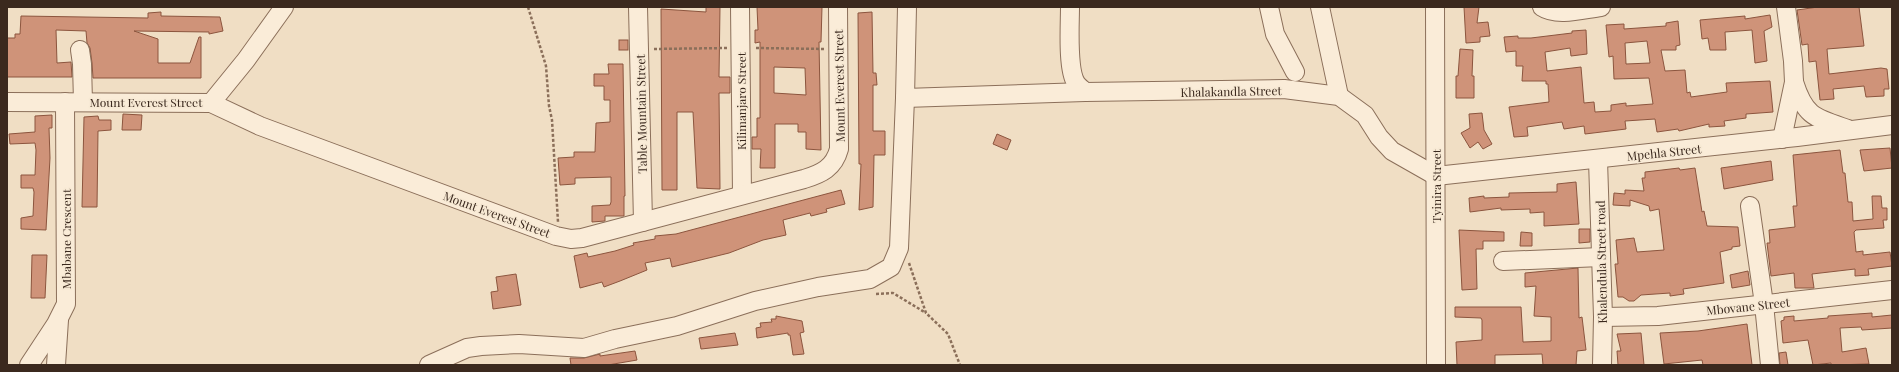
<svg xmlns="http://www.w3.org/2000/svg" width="1899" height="372" font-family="'Playfair Display',serif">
<rect width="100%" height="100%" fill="#f0dec4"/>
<g fill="#cf9379" stroke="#8c553e" fill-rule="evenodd">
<path d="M706,7H720L719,77H730V93H719L720,189L697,188L693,112H677V190H662L661,9L706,12Z"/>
<path d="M757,7H822L821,42H819L821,150L806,149V132H798V124H775V168H760L761,149H752V137H757V118H760V42L755,43V30H758ZM774,67L805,68L806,95L774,93Z"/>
<path d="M1464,7H1479L1477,23L1488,22L1490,36L1480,37V42L1466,43Z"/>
<path d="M1818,7H1859L1864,46L1827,49L1829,74L1881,68L1887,69L1889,89H1884V96L1866,97L1864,86L1833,89L1834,99L1820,100L1816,61L1809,62L1808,44L1802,45L1797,10Z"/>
<path d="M161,12V16L220,17L223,31L209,34V32L134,31L158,39V63H190L199,37H201V78H93L92,63L90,48L87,43L86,31L56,30L57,63L71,62L72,77H7V38H15V34H20L21,16L148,18V13Z"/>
<path d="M872,12L873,73H876L877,85H873V131H885V155H874L873,207L859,210L861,164H859L858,13Z"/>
<path d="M1770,15L1772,27L1764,31L1767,61L1755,63L1752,30L1725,32L1726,50H1710L1708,38L1702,39L1700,20L1745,16V19Z"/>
<path d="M1678,21L1680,45L1676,46V50H1661L1665,71L1685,70L1687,93L1690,92L1691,97L1727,92L1726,83L1770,81L1773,112L1746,114V118L1724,121L1725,126L1709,127V124L1679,131L1678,129L1657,132L1655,119L1625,121L1626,129L1585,134L1584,126L1564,129L1562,122L1527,127L1528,136L1514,137L1509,107L1549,102L1548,84H1546V81H1522L1523,66H1516V51L1506,52L1504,37L1518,36V38H1531L1572,33V31L1586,30L1587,54L1571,56L1570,48L1545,52L1547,71L1581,67L1584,103L1594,102L1595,112L1611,111V105L1626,103V106L1653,104L1649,78L1614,79L1613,56L1609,57L1606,25L1624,24V29L1666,26V23ZM1647,41L1650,63L1626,64L1625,43Z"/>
<rect x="619" y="40" width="9" height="10"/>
<path d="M1460,49L1473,50L1472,76H1474V98H1456V76H1458Z"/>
<path d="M608,64H623L625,196H624V216H605V221L592,222V206L610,205L611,202V177L575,178V184L560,185L558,158L574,157V152H595L596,123L610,122V100H604V86H594V74H609Z"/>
<path d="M1482,113L1484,130L1492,144L1483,149L1478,142L1470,148L1461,133L1470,128L1469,114Z"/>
<path d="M123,114L142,115L141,130H122Z"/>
<path d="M52,115V128H49L50,158L46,230L21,229V218L33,216L34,192L33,188H21V175H35L36,150L35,143L10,144L9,134L35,132V116Z"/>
<path d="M98,116L99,120H111V130L98,131L97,207H82L84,117Z"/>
<path d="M997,134L1011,140L1007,150L993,144Z"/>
<path d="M1890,148L1892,168L1864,171L1860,150Z"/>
<path d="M1840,150L1843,173H1845L1848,202H1852L1853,221L1873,219L1872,196H1881L1882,208H1887V220H1883L1884,228L1856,230L1854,232L1856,252L1863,251V255L1890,252L1892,266L1868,269L1869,275L1855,276V269L1812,274L1814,288H1795L1794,273L1771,276L1767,243H1770L1769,230L1795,227L1793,206H1797L1793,155Z"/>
<path d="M1771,161L1773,180L1724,189L1721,168Z"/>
<path d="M1679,168L1680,170L1695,168L1702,212L1704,211L1707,226L1738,227L1740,246L1732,247V249L1720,252L1724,283L1683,289L1684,294L1670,296V293L1641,295L1634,301H1629L1623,297H1618L1615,264H1618L1616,240L1634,238L1637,252L1664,250L1659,209L1650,211L1649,206L1630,200V206L1613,205L1614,193L1625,194V190L1644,191L1642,178H1645V172Z"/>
<path d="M1576,182L1579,224L1544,226V212L1530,213V209L1501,210V208L1470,212L1469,198L1484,196V198L1509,197V193L1557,192V184Z"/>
<path d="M841,190L845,204L826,209L827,212L811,216L810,213L783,220L786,235L763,240L729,253L672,267L670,258L645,263L647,270L620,281L604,287L602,282L580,288L574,256L587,253L588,257L615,251L634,245L633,243L655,239V236L676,234Z"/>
<path d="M1579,229H1590V242L1579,243Z"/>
<path d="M1459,230L1504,232V241H1483V249H1476L1477,289L1462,290Z"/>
<path d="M1521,232L1532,233V246H1520Z"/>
<path d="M32,255H47L45,298H31Z"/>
<path d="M1578,268L1579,318L1582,317L1586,350L1577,351L1576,365H1543L1542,354L1495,355V365H1457L1456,342L1482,340V320L1481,318L1455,317V307H1521L1523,342L1551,341V317L1534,316L1536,286L1525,287V273Z"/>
<path d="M1748,271L1750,285L1732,288L1730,275Z"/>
<path d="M516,274L521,305L493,309L491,292L498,291L496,277Z"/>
<path d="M1872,313V317L1892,315V328L1862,330L1861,327L1840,328L1842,352L1866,348L1869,364L1831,365V363L1813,365L1808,340L1783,343L1781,321L1784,320V317L1794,316V321L1828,318V316Z"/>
<path d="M776,316L802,321L804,332L800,333L804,354L793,355L790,335H788V333L757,338L756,328L761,327L760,323L772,322L771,319H776Z"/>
<path d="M1747,324L1752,365H1703L1702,360L1664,364L1660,333L1698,331Z"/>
<path d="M735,333L738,345L701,349L699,338Z"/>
<path d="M1641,333L1644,365H1618L1617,351H1621L1617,334Z"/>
<path d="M635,351L637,360L608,365H571L570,358H584L600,354V356Z"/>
<path d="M1786,352L1788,365H1780L1779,353Z"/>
</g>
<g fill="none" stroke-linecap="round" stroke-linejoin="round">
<g stroke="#8b6f5a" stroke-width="20">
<g id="minor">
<path d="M638,7L643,222"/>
<path d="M740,7L742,195"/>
<path d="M1070,7C1070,25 1067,69 1076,83C1078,86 1082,89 1085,92L1284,89L1339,96L1365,115L1379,137L1392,151L1436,176L1797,137L1892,125"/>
<path d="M1269,7L1275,34L1295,72"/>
<path d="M1320,7L1339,96"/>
<path d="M1435,7L1436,365"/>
<path d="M1542,7C1557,17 1584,9 1601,7"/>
<path d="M80,50L82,64L83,102"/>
<path d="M1794,82C1805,117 1815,118 1848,129"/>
<path d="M905,98L1085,92"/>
<path d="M7,102L211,103L260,126L556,236L571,239L582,238L804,179C821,174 834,168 839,149L838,7"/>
<path d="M211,103L246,60L284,7"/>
<path d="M1782,139L1794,82L1793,61L1786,7"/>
<path d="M1598,160L1603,317L1602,365"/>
<path d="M1750,206L1764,304L1770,365"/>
<path d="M1503,261L1601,257"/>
<path d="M1603,317L1658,316L1892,290"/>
<path d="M29,365L56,324L66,304L65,102"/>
<path d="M56,365L59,320"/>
<path d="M429,365L467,348L481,346L519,344L584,348L615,339L677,326L755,301L818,287L870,279L891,267L899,248L905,98L907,7"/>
</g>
</g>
<g stroke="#8b6f5a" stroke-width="2.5" stroke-dasharray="3 2" stroke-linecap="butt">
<path d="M528,7L546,66L549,106L552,120L558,222"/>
<path d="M756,48L825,49"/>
<path d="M654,49L727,48"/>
<path d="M909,263L926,313L948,334L960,365"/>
<path d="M876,294L893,293L926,313"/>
</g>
<use href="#minor" stroke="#faecd8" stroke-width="18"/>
</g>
<g text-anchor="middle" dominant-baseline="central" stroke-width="3" stroke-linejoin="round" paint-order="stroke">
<g font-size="12" fill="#3b291e" stroke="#f7e9d4">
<text transform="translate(839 86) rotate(-91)">Mount Everest Street</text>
<text transform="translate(1231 91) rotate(-1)">Khalakandla Street</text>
<text transform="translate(741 101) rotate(-90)">Kilimanjaro Street</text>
<text x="146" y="102">Mount Everest Street</text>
<text transform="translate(641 114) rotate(-91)">Table Mountain Street</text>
<text transform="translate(1664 152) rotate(-6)">Mpehla Street</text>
<text transform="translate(1436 186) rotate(-90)">Tyinira Street</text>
<text transform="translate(497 214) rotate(20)">Mount Everest Street</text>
<text transform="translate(66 239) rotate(-90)">Mbabane Crescent</text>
<text transform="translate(1601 262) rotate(-91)">Khalendula Street road</text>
<text transform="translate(1748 306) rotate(-6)">Mbovane Street</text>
</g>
</g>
<rect width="1899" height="372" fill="none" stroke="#3b291e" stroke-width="16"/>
</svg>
